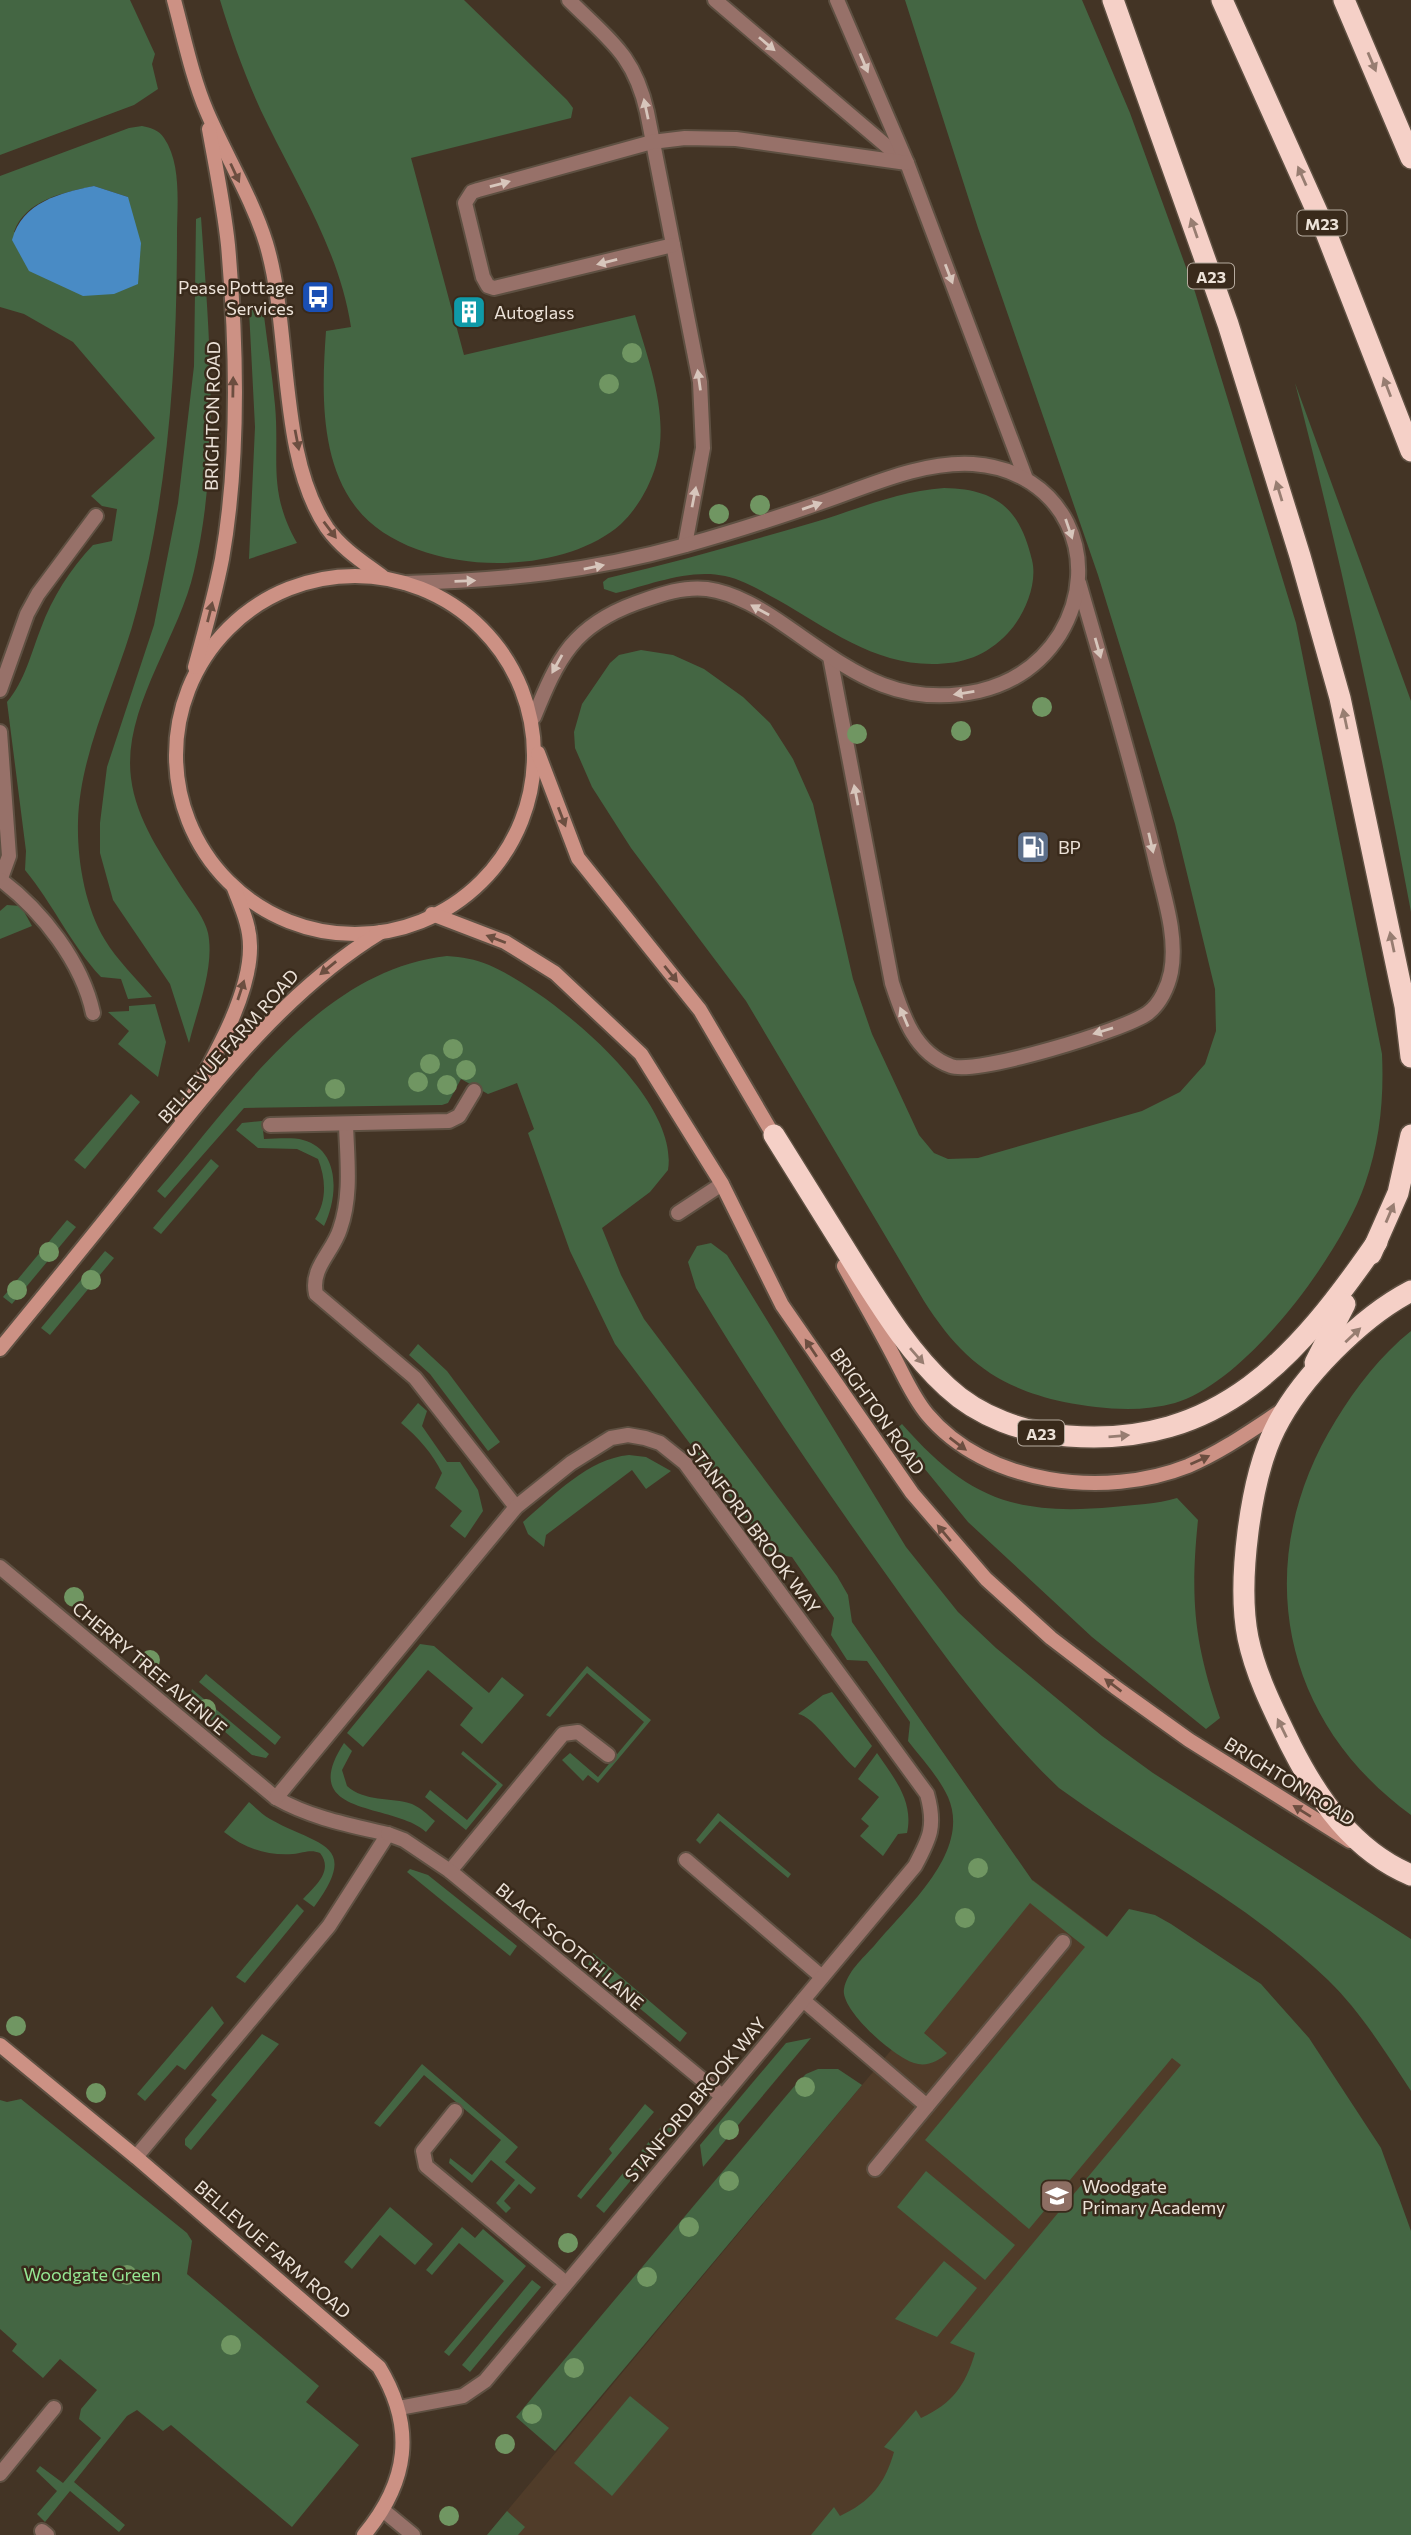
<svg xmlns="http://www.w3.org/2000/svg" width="1411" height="2535" font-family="Commissioner,sans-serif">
<rect width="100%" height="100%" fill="#433425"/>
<path fill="#503c29" d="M1033,1880L1198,2005L1395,2535H487Z"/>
<g fill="#446643" fill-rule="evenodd">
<path d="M0,0H130L155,54L152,64L158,89L134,105L0,155Z"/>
<path d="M220,0H464L567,100L573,108L571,118L411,158L464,355L635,315C649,362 670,417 656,465C650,486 637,509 621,524C557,581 407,576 355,506C319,458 322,387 326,331L351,327C340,254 300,190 268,125C248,85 233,43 220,0Z"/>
<path d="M905,0H1082L1130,113L1195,292L1296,623L1382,1054C1384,1099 1380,1141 1365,1184C1341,1254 1247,1382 1175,1403C1139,1413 1101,1409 1064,1402C996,1387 961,1359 924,1301L746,1001L631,848L592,787L575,748L574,732L582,704L610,663L619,655L641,650L673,655L704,669L743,697L770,723L793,759L813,804L853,979L872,1034L919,1135L934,1153L948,1159L978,1158L1142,1111L1180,1092L1205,1064L1216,1031L1215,989L1175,824L1098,575L978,228Z"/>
<path d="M142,126C151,128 159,130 164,138C182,164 177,206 177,236C177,360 169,489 137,609C119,680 80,748 78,822C77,860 85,907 105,940C117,960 136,978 152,997L128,999L121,979L101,977C71,945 53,904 25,870L26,851L7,702C25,681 31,653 41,628C52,598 70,569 93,545L112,541L117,509L102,506L91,496L155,438L73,342L24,314L0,307V176L129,128ZM94,186L128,197L14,232C25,200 65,192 94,186Z"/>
<path d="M201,217C209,335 221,455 194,571C179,638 122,709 131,778C136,820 163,857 185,892C193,904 205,919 208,933C215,967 197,1010 189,1043L170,984L113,900L100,853V823L107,767L154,625L178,503L194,366L196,219Z"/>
<path d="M263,308C267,341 272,373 275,405C280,460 267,490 297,543L249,559L255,427L249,310Z"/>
<path d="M1295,383L1411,701V912C1378,734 1341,558 1295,383Z"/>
<path d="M944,488C997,489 1020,509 1032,560C1038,584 1024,616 1008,633C986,656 963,664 932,664C873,664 827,628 778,600C761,591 744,580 725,576C690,568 649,585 616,593L604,589L603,582L608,578C678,562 746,542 815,522C859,509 898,491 944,488Z"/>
<path d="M7,905L21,906L32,926L0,939V911Z"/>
<path d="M447,956C462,957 475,959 489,965C549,991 680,1097 668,1170L650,1192L602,1228L621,1275L644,1319L837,1576L848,1595L852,1622L1032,1880L1107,1937L1129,1909L1155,1915L1171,1924L1261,1984L1309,2038L1381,2148L1411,2231V2535H811L834,2507L840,2516C870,2502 885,2484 894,2452L884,2447L916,2410L921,2418C953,2403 965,2386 975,2353L950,2343L1181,2065L1172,2058L1029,2229L925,2140L1085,1947L1030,1903L924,2033L947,2053C938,2062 926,2067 914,2063C894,2057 840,2010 844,1989C847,1972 863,1958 874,1946C906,1907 972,1852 948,1797C939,1777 921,1758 908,1741L910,1722L867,1661L847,1660L831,1635L834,1618L792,1557L773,1554L615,1344L570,1251L528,1133L534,1129L517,1083L488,1094L461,1079L448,1103L442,1105L244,1108L165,1198L157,1191C236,1100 319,970 447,956Z"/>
<path d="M155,1004L166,1042L158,1077L118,1044L129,1031L108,1012L129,1011V1006Z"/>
<path d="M131,1094L140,1102L85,1169L74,1160Z"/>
<path d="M262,1121L264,1139C276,1139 292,1137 303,1140C341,1150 338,1198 324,1226L315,1219C327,1201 326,1179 318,1159L297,1149L258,1148L236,1130L242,1123Z"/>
<path d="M211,1159L219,1166L161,1234L153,1228Z"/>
<path d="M67,1220L76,1227L12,1304L3,1297Z"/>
<path d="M711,1243L727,1255L906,1547L958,1612L996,1648L1102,1736L1153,1773L1411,1939V2091C1386,2053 1361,2012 1328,1980C1248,1903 1148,1853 1059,1788C994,1726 940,1650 888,1577C820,1482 756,1388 696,1288L688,1262L697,1246Z"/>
<path d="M105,1251L114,1258L50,1335L41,1328Z"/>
<path d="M1411,1331V1815C1278,1718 1250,1559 1336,1420C1356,1387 1381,1355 1411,1331Z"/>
<path d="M418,1344L447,1371L500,1442L488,1451L430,1374L409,1355Z"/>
<path d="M418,1403L427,1411L422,1426L447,1462H460L478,1490L483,1511L465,1538L450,1526L462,1511L435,1488L442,1473C433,1454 418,1437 401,1423Z"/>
<path d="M902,1424C967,1498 1014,1516 1113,1507C1134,1505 1157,1504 1177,1498L1198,1520C1190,1599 1194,1643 1220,1718L1206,1729L1092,1637L968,1522L894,1431Z"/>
<path d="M629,1455L646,1457L671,1471L646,1489L632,1470L546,1535L544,1547L528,1534L523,1522C554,1495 588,1459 629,1455Z"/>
<path d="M420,1644L434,1646L489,1693L502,1677L524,1695L482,1744L460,1725L473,1708L428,1670L363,1747L347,1733Z"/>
<path d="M587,1666L651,1720L598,1783L588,1775L583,1781L562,1760L570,1753L598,1777L644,1722L587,1673L550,1717L546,1715Z"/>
<path d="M206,1674L281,1737L275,1745L199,1682Z"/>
<path d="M192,1689L269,1754L266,1758L252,1755L189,1701Z"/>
<path d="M832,1692L872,1746L855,1768C841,1757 813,1715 798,1714L823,1695Z"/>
<path d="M344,1743L352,1751L342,1770L347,1786C364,1802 391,1797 412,1804C421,1808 428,1815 435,1821L426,1832C394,1802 295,1818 344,1743Z"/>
<path d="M463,1751L503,1785L466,1830L425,1797L430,1790L467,1820L497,1784L461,1754Z"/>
<path d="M877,1753C894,1778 914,1801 907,1833L898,1834L883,1856L860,1836L869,1826L861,1819L879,1797L858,1779Z"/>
<path d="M249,1802C256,1808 263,1815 270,1819C317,1846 362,1842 314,1907L303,1899C315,1886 334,1871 320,1853C310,1849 304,1853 293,1854C267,1856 244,1848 224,1832Z"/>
<path d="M718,1813L791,1874L788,1878L720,1821L700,1844L696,1840Z"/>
<path d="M410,1869L428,1875L517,1946L510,1956L407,1872Z"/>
<path d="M297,1904L304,1911L245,1983L236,1977Z"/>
<path d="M593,1953L687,2033L680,2042L588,1965Z"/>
<path d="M212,2006L224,2023L185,2070L177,2065L145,2101L137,2094Z"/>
<path d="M262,2034L279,2044L191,2150L185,2145V2139L217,2100L211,2095Z"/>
<path d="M811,2038L703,2167L700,2145L786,2043Z"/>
<path d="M422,2064L518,2147L505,2162L536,2188L531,2194L519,2184L504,2201L511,2208L506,2213L496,2203L515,2180L491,2160L472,2183L449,2163L450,2158L472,2175L501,2140L424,2075L380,2127L374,2123Z"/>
<path d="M818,2069H838L862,2085L555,2451L516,2417L797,2083L806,2074Z"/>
<path d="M21,2099L187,2233L192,2241L187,2274L319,2386L306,2402L359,2445L292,2527L171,2425L163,2431L137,2410L127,2416L74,2482L125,2525L119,2532L70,2491L45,2522L37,2514L57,2491L36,2471L40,2466L63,2483L101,2438L79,2419L81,2409L97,2390L60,2359L43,2378L12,2351L17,2344L0,2329V2100L7,2102Z"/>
<path d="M645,2104L654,2112L581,2199L577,2196L612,2153L609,2149Z"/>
<path d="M666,2121L674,2128L604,2213L596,2206Z"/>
<path d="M926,2171L1015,2245L985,2280L897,2207Z"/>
<path d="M390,2207L433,2244L415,2265L380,2235L352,2269L344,2262Z"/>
<path d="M462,2227L475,2238L483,2229L526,2266L449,2356L444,2352L504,2281L459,2243L432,2275L426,2270Z"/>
<path d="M944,2261L977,2288L937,2337L895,2319Z"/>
<path d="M532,2280L541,2287L470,2372L462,2365Z"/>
<path d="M630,2396L669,2428L612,2496L574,2463Z"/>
<path d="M507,2511L525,2527L518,2535H487Z"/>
</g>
<path fill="#498bc5" d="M94,186L128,197L141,243L138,284L114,294L83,296L29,271L12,240C22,202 60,193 94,186Z"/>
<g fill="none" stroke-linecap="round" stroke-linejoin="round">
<g stroke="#5e5042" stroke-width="18">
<g id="lane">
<path d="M569,0C609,40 634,54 647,112L700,382L703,448L685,545"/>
<path d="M715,0L903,160"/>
<path d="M837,0L907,163L1026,479"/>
<path d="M673,245L494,288L488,286L483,277L465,203L472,192L478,190L652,142L685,138L736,139L907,163"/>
<path d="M830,657L892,983C903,1017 915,1053 951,1066C977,1075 1125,1030 1148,1013C1160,1004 1168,987 1171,972C1178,935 1163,894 1155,858C1133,765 1105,674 1079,583"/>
<path d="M678,1213L722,1184"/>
<path d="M686,1860L822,1977"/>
<path d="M450,1871L563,1734L578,1732L608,1755"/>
<path d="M803,2000L927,2106L1063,1942"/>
<path d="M455,2111L423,2151L426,2166L566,2283"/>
<path d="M875,2169L927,2106"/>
<path d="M384,2511L413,2535"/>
<path d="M42,2531L47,2535"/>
</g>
</g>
<g stroke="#5e5042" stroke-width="18">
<g id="street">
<path d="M405,583C505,580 589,572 686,545C733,532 779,517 825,501C871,485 923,461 973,464C1063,470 1105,559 1060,634C1041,664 1013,683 979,691C896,709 850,670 786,626C763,610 736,593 707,589C683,586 659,595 636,603C573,626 558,658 534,717"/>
<path d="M0,690L27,614L38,594L96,516"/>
<path d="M0,732L9,856L0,881"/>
<path d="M1,880C42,911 82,962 93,1013"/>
<path d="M346,1124C347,1159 352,1195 340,1229C333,1252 310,1268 316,1294L415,1378L516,1507"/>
<path d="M270,1125L449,1121L459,1116L474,1091"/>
<path d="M0,1567L276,1798C311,1818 349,1825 388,1834L329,1926L136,2157"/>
<path d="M276,1798L516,1507L571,1463L611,1438L628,1435L645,1438L660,1443L685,1463L927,1794C936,1826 930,1838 915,1866L485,2381L463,2396L399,2408"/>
<path d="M388,1834L404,1840L450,1871L722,2096"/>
<path d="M0,2474L54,2408"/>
</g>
</g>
<g stroke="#5e5042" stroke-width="18">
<g id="secondary">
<path d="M174,0C184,37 192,77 207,112C226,156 252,198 266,243C292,329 277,454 327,528C342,549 363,562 383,577"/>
<circle cx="355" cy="755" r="179"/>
<path d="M195,667C205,631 215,595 222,559C240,457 237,347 228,245C224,207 216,168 209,129"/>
<path d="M538,753L578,858L700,1010L778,1143"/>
<path d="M432,914L505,942L555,973L641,1054L722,1184L782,1305L912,1493L986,1579L1051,1638L1115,1687L1189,1740L1350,1841"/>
<path d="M181,1117C206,1070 251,999 250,946C250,925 241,907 234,888"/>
<path d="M844,1266C861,1297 879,1328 895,1359C905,1378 913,1397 927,1414C986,1485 1105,1499 1188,1466C1223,1451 1252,1430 1284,1409"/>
<path d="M0,1349C46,1293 92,1237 137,1180C209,1090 281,993 381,932"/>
<path d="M0,2045L136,2157L379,2367C416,2428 408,2482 364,2535"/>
</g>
</g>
<g stroke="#5e5042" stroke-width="24">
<g id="highway">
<path d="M1113,0L1228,324L1300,556L1340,698L1405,1006L1411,1057"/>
<path d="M1222,0L1323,225L1411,451"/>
<path d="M1344,0L1411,158"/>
<path d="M774,1135C801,1178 828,1222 855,1265C883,1309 909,1352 947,1387C979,1417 1024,1433 1068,1436C1220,1448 1298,1356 1377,1242"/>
<path d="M1371,1254L1398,1193L1411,1135"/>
<path d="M1411,1291C1361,1317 1300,1378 1275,1429C1250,1479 1237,1583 1248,1638C1256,1676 1274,1711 1291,1746C1319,1801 1354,1851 1411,1875"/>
<path d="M1315,1363L1345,1304"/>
</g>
</g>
<use href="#lane" stroke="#977169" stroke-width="14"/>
<use href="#street" stroke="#977169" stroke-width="14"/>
<use href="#secondary" stroke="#cc9184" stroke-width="14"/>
<use href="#highway" stroke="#f5d0c7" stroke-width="21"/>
</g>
<g fill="#709662">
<circle cx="632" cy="353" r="10"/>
<circle cx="609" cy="384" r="10"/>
<circle cx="760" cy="505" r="10"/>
<circle cx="719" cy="514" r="10"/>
<circle cx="1042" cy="707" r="10"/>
<circle cx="961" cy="731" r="10"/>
<circle cx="857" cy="734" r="10"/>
<circle cx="453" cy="1049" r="10"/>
<circle cx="430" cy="1064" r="10"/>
<circle cx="466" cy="1070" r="10"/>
<circle cx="418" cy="1082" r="10"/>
<circle cx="447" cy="1085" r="10"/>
<circle cx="335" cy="1089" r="10"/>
<circle cx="49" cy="1252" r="10"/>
<circle cx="91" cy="1280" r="10"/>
<circle cx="17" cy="1290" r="10"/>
<circle cx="74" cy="1597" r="10"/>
<circle cx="150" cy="1660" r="10"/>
<circle cx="206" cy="1709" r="10"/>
<circle cx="978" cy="1868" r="10"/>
<circle cx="965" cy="1918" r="10"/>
<circle cx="16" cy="2026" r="10"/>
<circle cx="805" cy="2087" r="10"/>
<circle cx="96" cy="2093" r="10"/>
<circle cx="729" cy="2130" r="10"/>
<circle cx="729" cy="2181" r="10"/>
<circle cx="689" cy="2227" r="10"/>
<circle cx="568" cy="2243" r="10"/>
<circle cx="127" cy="2275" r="10"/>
<circle cx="647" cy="2277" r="10"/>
<circle cx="231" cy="2345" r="10"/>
<circle cx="574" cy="2368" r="10"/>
<circle cx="532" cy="2414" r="10"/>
<circle cx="505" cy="2444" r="10"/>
<circle cx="449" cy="2516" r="10"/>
</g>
<defs><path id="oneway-solid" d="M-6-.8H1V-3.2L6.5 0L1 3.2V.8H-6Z" transform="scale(1.75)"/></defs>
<g fill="#d7c6bc">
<use href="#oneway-solid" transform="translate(767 44) rotate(40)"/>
<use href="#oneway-solid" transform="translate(864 63) rotate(67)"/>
<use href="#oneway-solid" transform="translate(646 109) rotate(-102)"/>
<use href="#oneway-solid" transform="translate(500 184) rotate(-15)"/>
<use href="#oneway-solid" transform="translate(607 262) rotate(166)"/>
<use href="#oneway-solid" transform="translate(949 274) rotate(69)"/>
<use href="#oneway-solid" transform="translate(699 380) rotate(-98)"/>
<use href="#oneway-solid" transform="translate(694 497) rotate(-79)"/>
<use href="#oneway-solid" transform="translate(812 506) rotate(-19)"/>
<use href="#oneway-solid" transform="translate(1069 529) rotate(71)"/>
<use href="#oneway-solid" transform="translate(594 567) rotate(-11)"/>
<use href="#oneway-solid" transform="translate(465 581) rotate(-2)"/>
<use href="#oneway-solid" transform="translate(760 610) rotate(-151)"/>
<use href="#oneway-solid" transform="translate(1098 648) rotate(74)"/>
<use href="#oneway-solid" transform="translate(557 664) rotate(119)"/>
<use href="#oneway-solid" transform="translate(964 693) rotate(171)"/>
<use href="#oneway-solid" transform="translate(856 795) rotate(-101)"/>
<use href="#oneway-solid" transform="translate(1151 843) rotate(77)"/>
<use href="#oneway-solid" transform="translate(904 1017) rotate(-113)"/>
<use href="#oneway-solid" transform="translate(1103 1031) rotate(163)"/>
</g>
<g fill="#977d71">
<use href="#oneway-solid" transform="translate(1372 62) rotate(67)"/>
<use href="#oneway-solid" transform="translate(1302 176) rotate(-114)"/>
<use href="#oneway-solid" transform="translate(1194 228) rotate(-109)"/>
<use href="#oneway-solid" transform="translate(1387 387) rotate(-111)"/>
<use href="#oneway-solid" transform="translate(1279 491) rotate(-107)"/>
<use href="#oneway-solid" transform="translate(1345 719) rotate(-102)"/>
<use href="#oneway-solid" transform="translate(1392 942) rotate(-102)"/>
<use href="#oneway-solid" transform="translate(1390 1213) rotate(-67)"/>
<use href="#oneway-solid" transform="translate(1353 1335) rotate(-43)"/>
<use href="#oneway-solid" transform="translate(917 1356) rotate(49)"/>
<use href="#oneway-solid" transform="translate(1119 1436) rotate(-5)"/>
<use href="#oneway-solid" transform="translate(1282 1728) rotate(-116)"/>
</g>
<g fill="#6c4e40">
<use href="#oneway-solid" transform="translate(235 173) rotate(65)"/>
<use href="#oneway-solid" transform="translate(233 387) rotate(-89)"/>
<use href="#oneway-solid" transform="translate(297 440) rotate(79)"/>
<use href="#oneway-solid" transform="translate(330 530) rotate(53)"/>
<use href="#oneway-solid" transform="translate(210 612) rotate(-76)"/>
<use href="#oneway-solid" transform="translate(562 817) rotate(69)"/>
<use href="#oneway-solid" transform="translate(496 939) rotate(-159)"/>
<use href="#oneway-solid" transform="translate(328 968) rotate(141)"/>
<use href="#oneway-solid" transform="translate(671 974) rotate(51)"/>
<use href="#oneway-solid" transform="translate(241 990) rotate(-72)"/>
<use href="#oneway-solid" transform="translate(811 1348) rotate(-124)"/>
<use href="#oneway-solid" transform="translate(958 1444) rotate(37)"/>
<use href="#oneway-solid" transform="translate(1200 1460) rotate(-24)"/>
<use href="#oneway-solid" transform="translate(944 1533) rotate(-130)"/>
<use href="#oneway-solid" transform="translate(1113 1685) rotate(-143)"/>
<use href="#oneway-solid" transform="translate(1302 1811) rotate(-148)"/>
</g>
<defs>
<g id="bus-square" transform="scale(1.75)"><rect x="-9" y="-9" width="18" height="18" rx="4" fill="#1a4fb4" stroke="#392a1b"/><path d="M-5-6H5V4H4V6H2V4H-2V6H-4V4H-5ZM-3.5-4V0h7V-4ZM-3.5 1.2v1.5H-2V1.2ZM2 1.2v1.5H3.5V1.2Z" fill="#fff"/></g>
<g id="building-square" transform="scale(1.75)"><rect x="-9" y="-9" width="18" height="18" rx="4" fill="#0f9aa8" stroke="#392a1b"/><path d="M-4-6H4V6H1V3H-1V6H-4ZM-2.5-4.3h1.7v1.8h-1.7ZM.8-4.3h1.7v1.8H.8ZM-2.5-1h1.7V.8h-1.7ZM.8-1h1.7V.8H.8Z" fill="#fff"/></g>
<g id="fuel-square" transform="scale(1.75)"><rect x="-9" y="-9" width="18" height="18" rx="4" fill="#5c6f8a" stroke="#392a1b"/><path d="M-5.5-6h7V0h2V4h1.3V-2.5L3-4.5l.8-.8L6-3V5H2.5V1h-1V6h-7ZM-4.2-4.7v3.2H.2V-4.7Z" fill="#fff"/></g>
<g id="school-square" transform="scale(1.75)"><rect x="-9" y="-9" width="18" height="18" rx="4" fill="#8d6e63" stroke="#392a1b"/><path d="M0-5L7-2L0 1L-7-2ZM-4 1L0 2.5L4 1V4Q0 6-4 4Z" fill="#fff"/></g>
</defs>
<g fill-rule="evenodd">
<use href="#bus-square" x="318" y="297"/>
<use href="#building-square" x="469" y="312"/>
<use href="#fuel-square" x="1033" y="847"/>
<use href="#school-square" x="1057" y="2196"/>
</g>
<g text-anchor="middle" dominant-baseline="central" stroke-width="5" stroke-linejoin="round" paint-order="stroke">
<g fill="#392a1b" stroke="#b6ab9f" stroke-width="2">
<rect x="1297.5" y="210.5" width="49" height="25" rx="5"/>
<rect x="1188" y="263.5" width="46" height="25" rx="5"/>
<rect x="1018" y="1420.5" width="46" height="25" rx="5"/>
</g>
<g font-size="16" font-weight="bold" fill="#ece2d8">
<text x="1322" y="223">M23</text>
<text x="1211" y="276">A23</text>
<text x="1041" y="1433">A23</text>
</g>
<g font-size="18" fill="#ece2d8" stroke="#392a1b" text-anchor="start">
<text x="294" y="287" text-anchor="end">Pease Pottage<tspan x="294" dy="21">Services</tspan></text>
<text x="494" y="312">Autoglass</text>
<text x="1058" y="847">BP</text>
<text x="1082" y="2186">Woodgate<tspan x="1082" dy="21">Primary Academy</tspan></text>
</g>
<g font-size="18" fill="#ece2d8" stroke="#392a1b">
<text transform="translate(212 416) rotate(-89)">BRIGHTON ROAD</text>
<text transform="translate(228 1046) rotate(-48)">BELLEVUE FARM ROAD</text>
<text transform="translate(878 1411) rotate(55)">BRIGHTON ROAD</text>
<text transform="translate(754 1528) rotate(53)">STANFORD BROOK WAY</text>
<text transform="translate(150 1668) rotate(40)">CHERRY TREE AVENUE</text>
<text transform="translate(1290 1781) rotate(32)">BRIGHTON ROAD</text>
<text transform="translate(570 1946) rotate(40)">BLACK SCOTCH LANE</text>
<text transform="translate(695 2099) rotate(-50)">STANFORD BROOK WAY</text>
<text transform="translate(273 2249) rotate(41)">BELLEVUE FARM ROAD</text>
</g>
<g font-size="18" fill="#95e793" stroke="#392a1b">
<text x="92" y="2274">Woodgate Green</text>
</g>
</g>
</svg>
